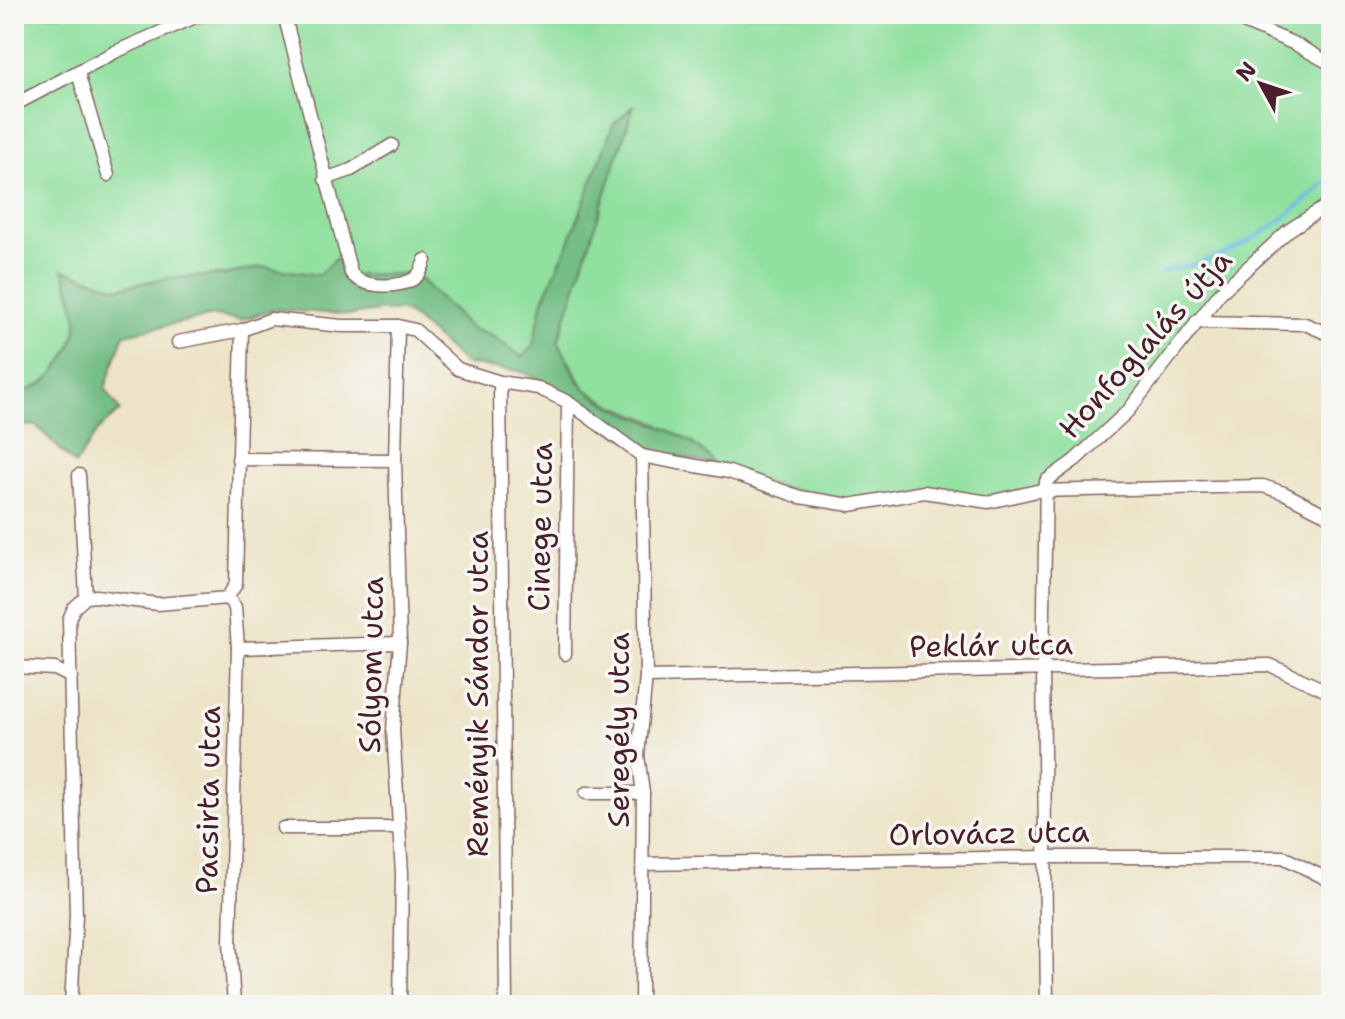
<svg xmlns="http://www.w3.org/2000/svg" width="1345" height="1019" font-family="'Shantell Sans',sans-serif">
<rect width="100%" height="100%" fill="#f6f6f2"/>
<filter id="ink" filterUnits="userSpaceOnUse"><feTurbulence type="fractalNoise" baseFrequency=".0125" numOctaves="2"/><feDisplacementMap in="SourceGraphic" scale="16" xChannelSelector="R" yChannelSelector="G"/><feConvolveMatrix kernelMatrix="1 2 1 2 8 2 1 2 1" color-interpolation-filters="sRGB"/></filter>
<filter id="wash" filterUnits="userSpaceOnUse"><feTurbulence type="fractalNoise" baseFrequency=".006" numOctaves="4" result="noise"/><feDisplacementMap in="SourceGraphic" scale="32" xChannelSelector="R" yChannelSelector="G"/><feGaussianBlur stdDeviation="1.8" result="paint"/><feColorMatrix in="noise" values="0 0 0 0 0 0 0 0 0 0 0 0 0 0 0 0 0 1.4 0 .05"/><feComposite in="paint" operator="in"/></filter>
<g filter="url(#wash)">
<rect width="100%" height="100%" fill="#ede4c7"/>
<path fill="#90e09f" stroke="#6d8065" stroke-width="2" d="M14,14H1331V203L1220,293L1149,386L1044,491L989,502L924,492L850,505L714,469L656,422L615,406L585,389L558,342L632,107L543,300L533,346L522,357L490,335L471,329L415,274L319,276L263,267L224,275L168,278L117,288L64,270C66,285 79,311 77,325C73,354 46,394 14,392Z"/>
<path fill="#74be86" stroke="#5f6e58" stroke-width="2" d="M634,105L558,342C566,356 574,379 587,390C625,422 682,421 715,465L651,451L611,431L565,391L531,376L519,371L465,364L416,320L402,311H378L351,315L275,309L241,320L213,316L124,334L105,388L120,411L98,430L75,465L37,426L14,424V392C46,394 73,354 77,325C79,312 67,283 63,270L118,288L168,278L224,275L263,267L318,275L338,257L350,275L415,274L471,329L490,335L523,357L533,346L543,300L569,242L613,125Z"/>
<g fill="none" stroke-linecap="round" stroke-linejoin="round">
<path stroke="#6dbce7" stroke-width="4" d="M1162,272C1174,267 1187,267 1199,263C1245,250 1297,211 1331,177"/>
</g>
</g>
<g filter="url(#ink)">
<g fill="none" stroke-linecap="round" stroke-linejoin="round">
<g stroke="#836462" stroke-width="15">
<g id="street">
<path d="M284,14L351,273C363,289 402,289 416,277C421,273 423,266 425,260"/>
<path d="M1225,14L1295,44L1331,64"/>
<path d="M78,73L108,175"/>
<path d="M14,105L115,52L202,14"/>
<path d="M325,179L351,170L392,145"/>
<path d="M1196,322L1305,324L1331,335"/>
<path d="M398,326L395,460L400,643L393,730L402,873L400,1005"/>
<path d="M178,342L242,330L271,319L342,326H398L415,330L458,369L500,382L538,388L568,402L642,456L729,472L800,497L850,505L924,492L989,502L1037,491L1263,486L1284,493L1331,517"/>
<path d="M500,382L506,1005"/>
<path d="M238,459L395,460"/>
<path d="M79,475L86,597"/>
<path d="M86,597L96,596L158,604L227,598"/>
<path d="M227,598L235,607L238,648L230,942L234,1005"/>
<path d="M227,598L236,584L242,330"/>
<path d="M238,648L400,643"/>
<path d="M565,654L568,402"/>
<path d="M14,667L55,669L71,677"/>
<path d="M646,677L1270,665L1331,693"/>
<path d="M586,793H643"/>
<path d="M283,828H399"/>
<path d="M643,864L1046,857H1283L1331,881"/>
<path d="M14,1004L21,1005"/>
<path d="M71,1005L76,916L69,619L74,608L86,597"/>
<path d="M641,1005L643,793L638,755L646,677L642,456"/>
<path d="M1047,1005L1043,671L1046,481L1075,460L1128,411L1220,293L1289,230L1331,203"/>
</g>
</g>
<use href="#street" stroke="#fff" stroke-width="12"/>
</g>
</g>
<g text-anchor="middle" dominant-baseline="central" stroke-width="7" stroke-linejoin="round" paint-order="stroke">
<g font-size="30" fill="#4a1f2b" stroke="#f6f6f2">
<text transform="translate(1145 344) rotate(-48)">Honfoglalás útja</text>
<text transform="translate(540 527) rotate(-89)">Cinege utca</text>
<text transform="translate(991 645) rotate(-1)">Peklár utca</text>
<text transform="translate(371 665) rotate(-89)">Sólyom utca</text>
<text transform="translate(477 694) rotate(-90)">Reményik Sándor utca</text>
<text transform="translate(618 730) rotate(-90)">Seregély utca</text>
<text transform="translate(208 800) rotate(-89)">Pacsirta utca</text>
<text transform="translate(989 833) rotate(-1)">Orlovácz utca</text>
</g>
</g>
<rect width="1345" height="1019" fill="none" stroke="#f6f6f2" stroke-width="48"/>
<g transform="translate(1261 84) rotate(310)" stroke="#f6f6f2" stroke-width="6" paint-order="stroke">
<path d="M0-6L14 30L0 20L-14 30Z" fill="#4a1f2b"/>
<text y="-12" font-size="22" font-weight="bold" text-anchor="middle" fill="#4a1f2b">N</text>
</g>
</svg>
